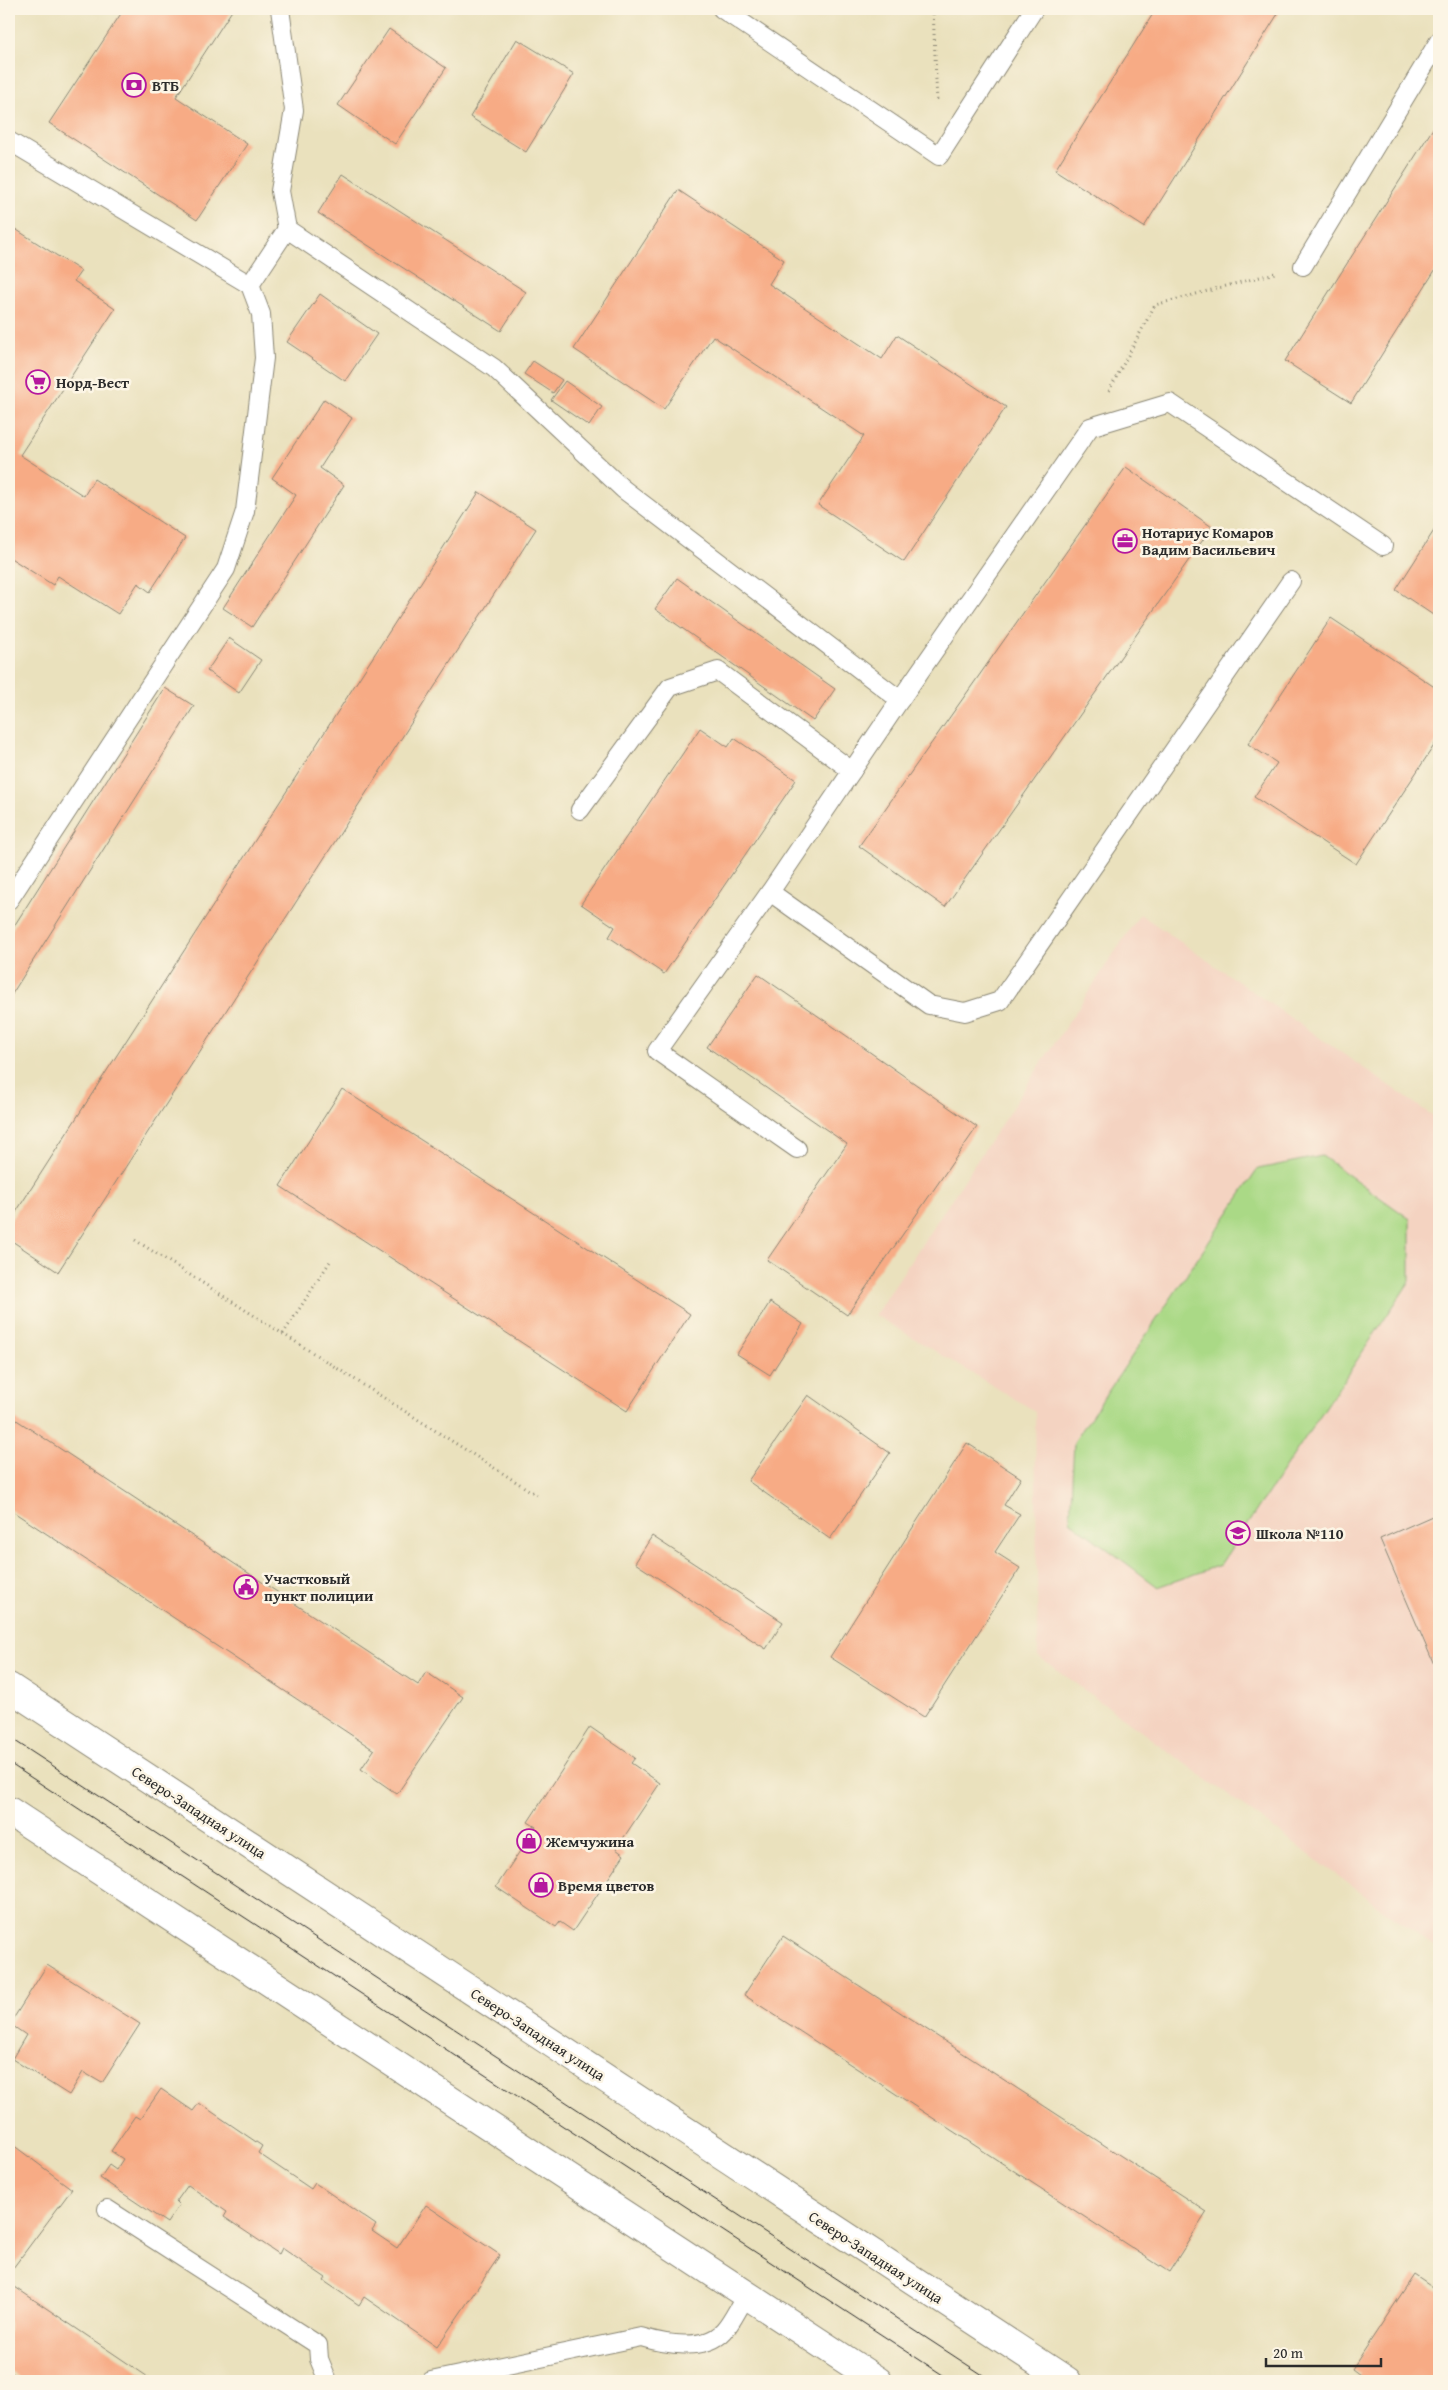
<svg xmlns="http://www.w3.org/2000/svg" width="1448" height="2390" font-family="'Gentium Book Plus',serif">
<rect width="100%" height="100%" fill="#fcf5e5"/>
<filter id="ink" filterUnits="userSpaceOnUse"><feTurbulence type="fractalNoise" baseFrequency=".02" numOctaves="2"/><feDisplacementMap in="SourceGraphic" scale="10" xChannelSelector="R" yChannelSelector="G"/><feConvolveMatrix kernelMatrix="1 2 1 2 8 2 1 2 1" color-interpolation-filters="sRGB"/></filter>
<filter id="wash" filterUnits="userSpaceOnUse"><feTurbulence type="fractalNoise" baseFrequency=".0096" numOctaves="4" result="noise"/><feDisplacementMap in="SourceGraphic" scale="20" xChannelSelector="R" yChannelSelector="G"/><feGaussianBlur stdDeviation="1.12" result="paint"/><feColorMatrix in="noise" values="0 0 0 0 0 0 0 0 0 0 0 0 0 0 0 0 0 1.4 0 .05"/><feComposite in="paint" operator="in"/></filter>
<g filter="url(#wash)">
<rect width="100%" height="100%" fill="#eae1bd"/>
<path fill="#f4d3c1" d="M1140,914L1439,1120V1950L1038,1656L1035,1411L875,1315Z"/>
<path fill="#aad986" stroke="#6a8258" d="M1322,1156L1410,1219V1281L1220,1565L1158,1587L1070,1521L1074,1442L1258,1169Z"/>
<g id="blocks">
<g fill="#f7ab85">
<path d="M124,9H233L176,97L247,144L197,220L49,123Z"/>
<path d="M1156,9H1281L1144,227L1055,170Z"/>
<path d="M389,29L446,68L395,144L338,105Z"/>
<path d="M517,39L574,74L526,152L470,117Z"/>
<path d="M1439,119V264L1351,403L1285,361Z"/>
<path d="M343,174L526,292L501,331L318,213Z"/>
<path d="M678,190L784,260L769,284L882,359L897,335L1006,407L904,562L818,505L864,436L713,336L664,409L574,349Z"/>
<path d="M9,225L81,271L74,281L115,309L20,455L84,496L94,479L185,538L150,592L138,583L118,614L58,576L53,585L9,557Z"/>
<path d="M320,294L377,334L345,381L287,342Z"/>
<path d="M533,361L562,380L553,393L524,374Z"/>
<path d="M565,381L602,407L589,426L551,400Z"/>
<path d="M324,399L352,418L320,468L344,485L252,627L223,608L296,495L272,478Z"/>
<path d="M1126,467L1212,527L945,907L859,846Z"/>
<path d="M479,492L536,529L58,1272L9,1239V1223Z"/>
<path d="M1435,529L1439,532V619L1396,590Z"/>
<path d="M677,578L835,689L813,721L655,609Z"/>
<path d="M1331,618L1439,690V738L1356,864L1254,797L1277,763L1248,744Z"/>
<path d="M229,638L261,660L239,693L207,671Z"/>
<path d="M165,688L194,706L12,994L9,1003V934Z"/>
<path d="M700,728L728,747L734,738L796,780L664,974L609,937L615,927L581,904Z"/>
<path d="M758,974L977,1127L847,1315L767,1260L847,1144L707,1047Z"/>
<path d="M342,1089L690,1314L627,1411L280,1186Z"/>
<path d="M770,1302L803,1324L770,1375L737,1354Z"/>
<path d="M808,1395L890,1453L830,1539L748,1481Z"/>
<path d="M9,1415L418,1685L426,1672L463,1697L397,1794L361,1769L374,1750L9,1509Z"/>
<path d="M967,1443L1021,1478L1004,1505L1020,1514L995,1552L1020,1568L924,1717L830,1657Z"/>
<path d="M1439,1513V1676L1380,1539Z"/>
<path d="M652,1536L783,1622L766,1649L635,1563Z"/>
<path d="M590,1727L635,1758L631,1763L660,1783L616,1849L624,1855L573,1931L560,1922L556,1927L496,1887L536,1827L528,1822Z"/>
<path d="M783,1936L1207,2212L1169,2272L744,1995Z"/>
<path d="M47,1965L140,2024L102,2083L83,2072L69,2095L12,2059L26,2035L10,2024Z"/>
<path d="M161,2089L193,2111L199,2103L262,2146L258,2153L311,2189L315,2183L376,2225L372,2231L397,2248L426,2205L500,2255L437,2347L364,2297L359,2305L324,2281L326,2278L282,2248L279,2254L224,2217L227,2212L188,2185L176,2202L179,2205L167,2223L100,2178L109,2165L116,2170L123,2159L111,2151L135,2116L140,2119Z"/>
<path d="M9,2142L72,2189L13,2268L9,2264Z"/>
<path d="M1414,2275L1439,2292V2381H1356L1360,2375L1352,2369Z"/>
<path d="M9,2283L154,2381H23L9,2371Z"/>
</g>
</g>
</g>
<g filter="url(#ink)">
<use href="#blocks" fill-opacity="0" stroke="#8a8674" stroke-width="1"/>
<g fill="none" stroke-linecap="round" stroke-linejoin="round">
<g stroke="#8a8674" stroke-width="20">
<g id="service">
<path d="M280,9L294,110L280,191L287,229"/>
<path d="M722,9L939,156L1034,9"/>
<path d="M9,141L250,285L261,314L264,358L245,511L226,569L9,900"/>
<path d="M1303,266L1439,41"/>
<path d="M250,285L287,229L494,368L623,489L900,700L1090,427L1170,403L1383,546"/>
<path d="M900,700L770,892L929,1005L965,1012L1000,1001L1291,581"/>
<path d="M580,810L670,687L718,671L852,771"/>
<path d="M770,892L657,1051L797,1149"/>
<path d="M107,2209L318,2345L319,2359L328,2381"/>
<path d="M431,2381L641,2337C664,2344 705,2352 724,2331C733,2321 739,2306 747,2295"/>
</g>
</g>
<g stroke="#8a8674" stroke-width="30">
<g id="secondary">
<path d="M9,1687L1067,2381"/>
<path d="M9,1811L878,2381"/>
</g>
</g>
<g stroke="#8a8674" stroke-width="3" stroke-dasharray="1 4" stroke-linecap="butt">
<path d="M933,9L937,103"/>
<path d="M1109,391L1155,305L1275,273"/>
<path d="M135,1240L540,1497"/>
<path d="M283,1334L331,1260"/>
</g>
<use href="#service" stroke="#fff" stroke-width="18"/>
<use href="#secondary" stroke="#fff" stroke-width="28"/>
<g stroke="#2b2b2b" stroke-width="1">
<path d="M9,1737L992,2381"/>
<path d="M9,1763L952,2381"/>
</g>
</g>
</g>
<defs>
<g id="bank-ring" transform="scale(1.25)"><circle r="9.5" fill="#fcf5e5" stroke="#b5179e" stroke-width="1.5"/><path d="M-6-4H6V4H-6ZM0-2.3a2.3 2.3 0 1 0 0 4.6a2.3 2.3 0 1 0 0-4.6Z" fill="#b5179e"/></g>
<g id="supermarket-ring" transform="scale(1.25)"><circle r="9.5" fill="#fcf5e5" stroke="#b5179e" stroke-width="1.5"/><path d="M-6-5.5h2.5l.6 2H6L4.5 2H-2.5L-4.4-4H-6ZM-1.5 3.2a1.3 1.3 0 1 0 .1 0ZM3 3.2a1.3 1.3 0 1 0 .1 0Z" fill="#b5179e"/></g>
<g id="office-ring" transform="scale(1.25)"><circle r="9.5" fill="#fcf5e5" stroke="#b5179e" stroke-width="1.5"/><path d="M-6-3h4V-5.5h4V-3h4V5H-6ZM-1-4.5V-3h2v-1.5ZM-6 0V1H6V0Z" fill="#b5179e"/></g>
<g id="school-ring" transform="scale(1.25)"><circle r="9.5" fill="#fcf5e5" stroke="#b5179e" stroke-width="1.5"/><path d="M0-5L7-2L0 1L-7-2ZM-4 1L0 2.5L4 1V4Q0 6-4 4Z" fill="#b5179e"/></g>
<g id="civic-ring" transform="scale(1.25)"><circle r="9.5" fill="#fcf5e5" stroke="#b5179e" stroke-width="1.5"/><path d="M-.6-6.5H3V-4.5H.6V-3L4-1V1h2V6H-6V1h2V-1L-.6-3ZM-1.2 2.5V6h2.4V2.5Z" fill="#b5179e"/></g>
<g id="shop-ring" transform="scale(1.25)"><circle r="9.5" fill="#fcf5e5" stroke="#b5179e" stroke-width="1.5"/><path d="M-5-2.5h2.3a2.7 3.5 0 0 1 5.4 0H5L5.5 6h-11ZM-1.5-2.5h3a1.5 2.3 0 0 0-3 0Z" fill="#b5179e"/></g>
</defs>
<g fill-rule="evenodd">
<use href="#bank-ring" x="134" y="85"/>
<use href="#supermarket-ring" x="38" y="382"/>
<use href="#office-ring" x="1125" y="541"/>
<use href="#school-ring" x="1238" y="1533"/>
<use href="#civic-ring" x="246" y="1587"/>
<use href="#shop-ring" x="529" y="1841"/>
<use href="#shop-ring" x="541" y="1885"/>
</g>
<g text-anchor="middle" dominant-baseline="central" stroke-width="5" stroke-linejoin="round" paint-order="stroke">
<g font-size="15" font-weight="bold" fill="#2b2b2b" stroke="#fcf5e5" text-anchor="start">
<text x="152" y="85">ВТБ</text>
<text x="56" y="382">Норд-Вест</text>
<text x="1142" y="532">Нотариус Комаров<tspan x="1142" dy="17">Вадим Васильевич</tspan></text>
<text x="1256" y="1533">Школа №110</text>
<text x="264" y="1578">Участковый<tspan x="264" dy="17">пункт полиции</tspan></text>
<text x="546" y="1841">Жемчужина</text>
<text x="558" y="1885">Время цветов</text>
</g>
<g font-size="15" fill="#2b2b2b" stroke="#fcf5e5">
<text transform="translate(199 1812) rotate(33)">Северо-Западная улица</text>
<text transform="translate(538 2034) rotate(33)">Северо-Западная улица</text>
<text transform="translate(876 2257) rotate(33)">Северо-Западная улица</text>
</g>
</g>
<rect width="1448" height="2390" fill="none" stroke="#fcf5e5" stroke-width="30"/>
<path d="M1266 2358v8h115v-8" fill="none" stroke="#2b2b2b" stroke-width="2.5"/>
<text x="1273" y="2358" font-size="15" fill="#2b2b2b" stroke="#fcf5e5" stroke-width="4" paint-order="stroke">20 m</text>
</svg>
